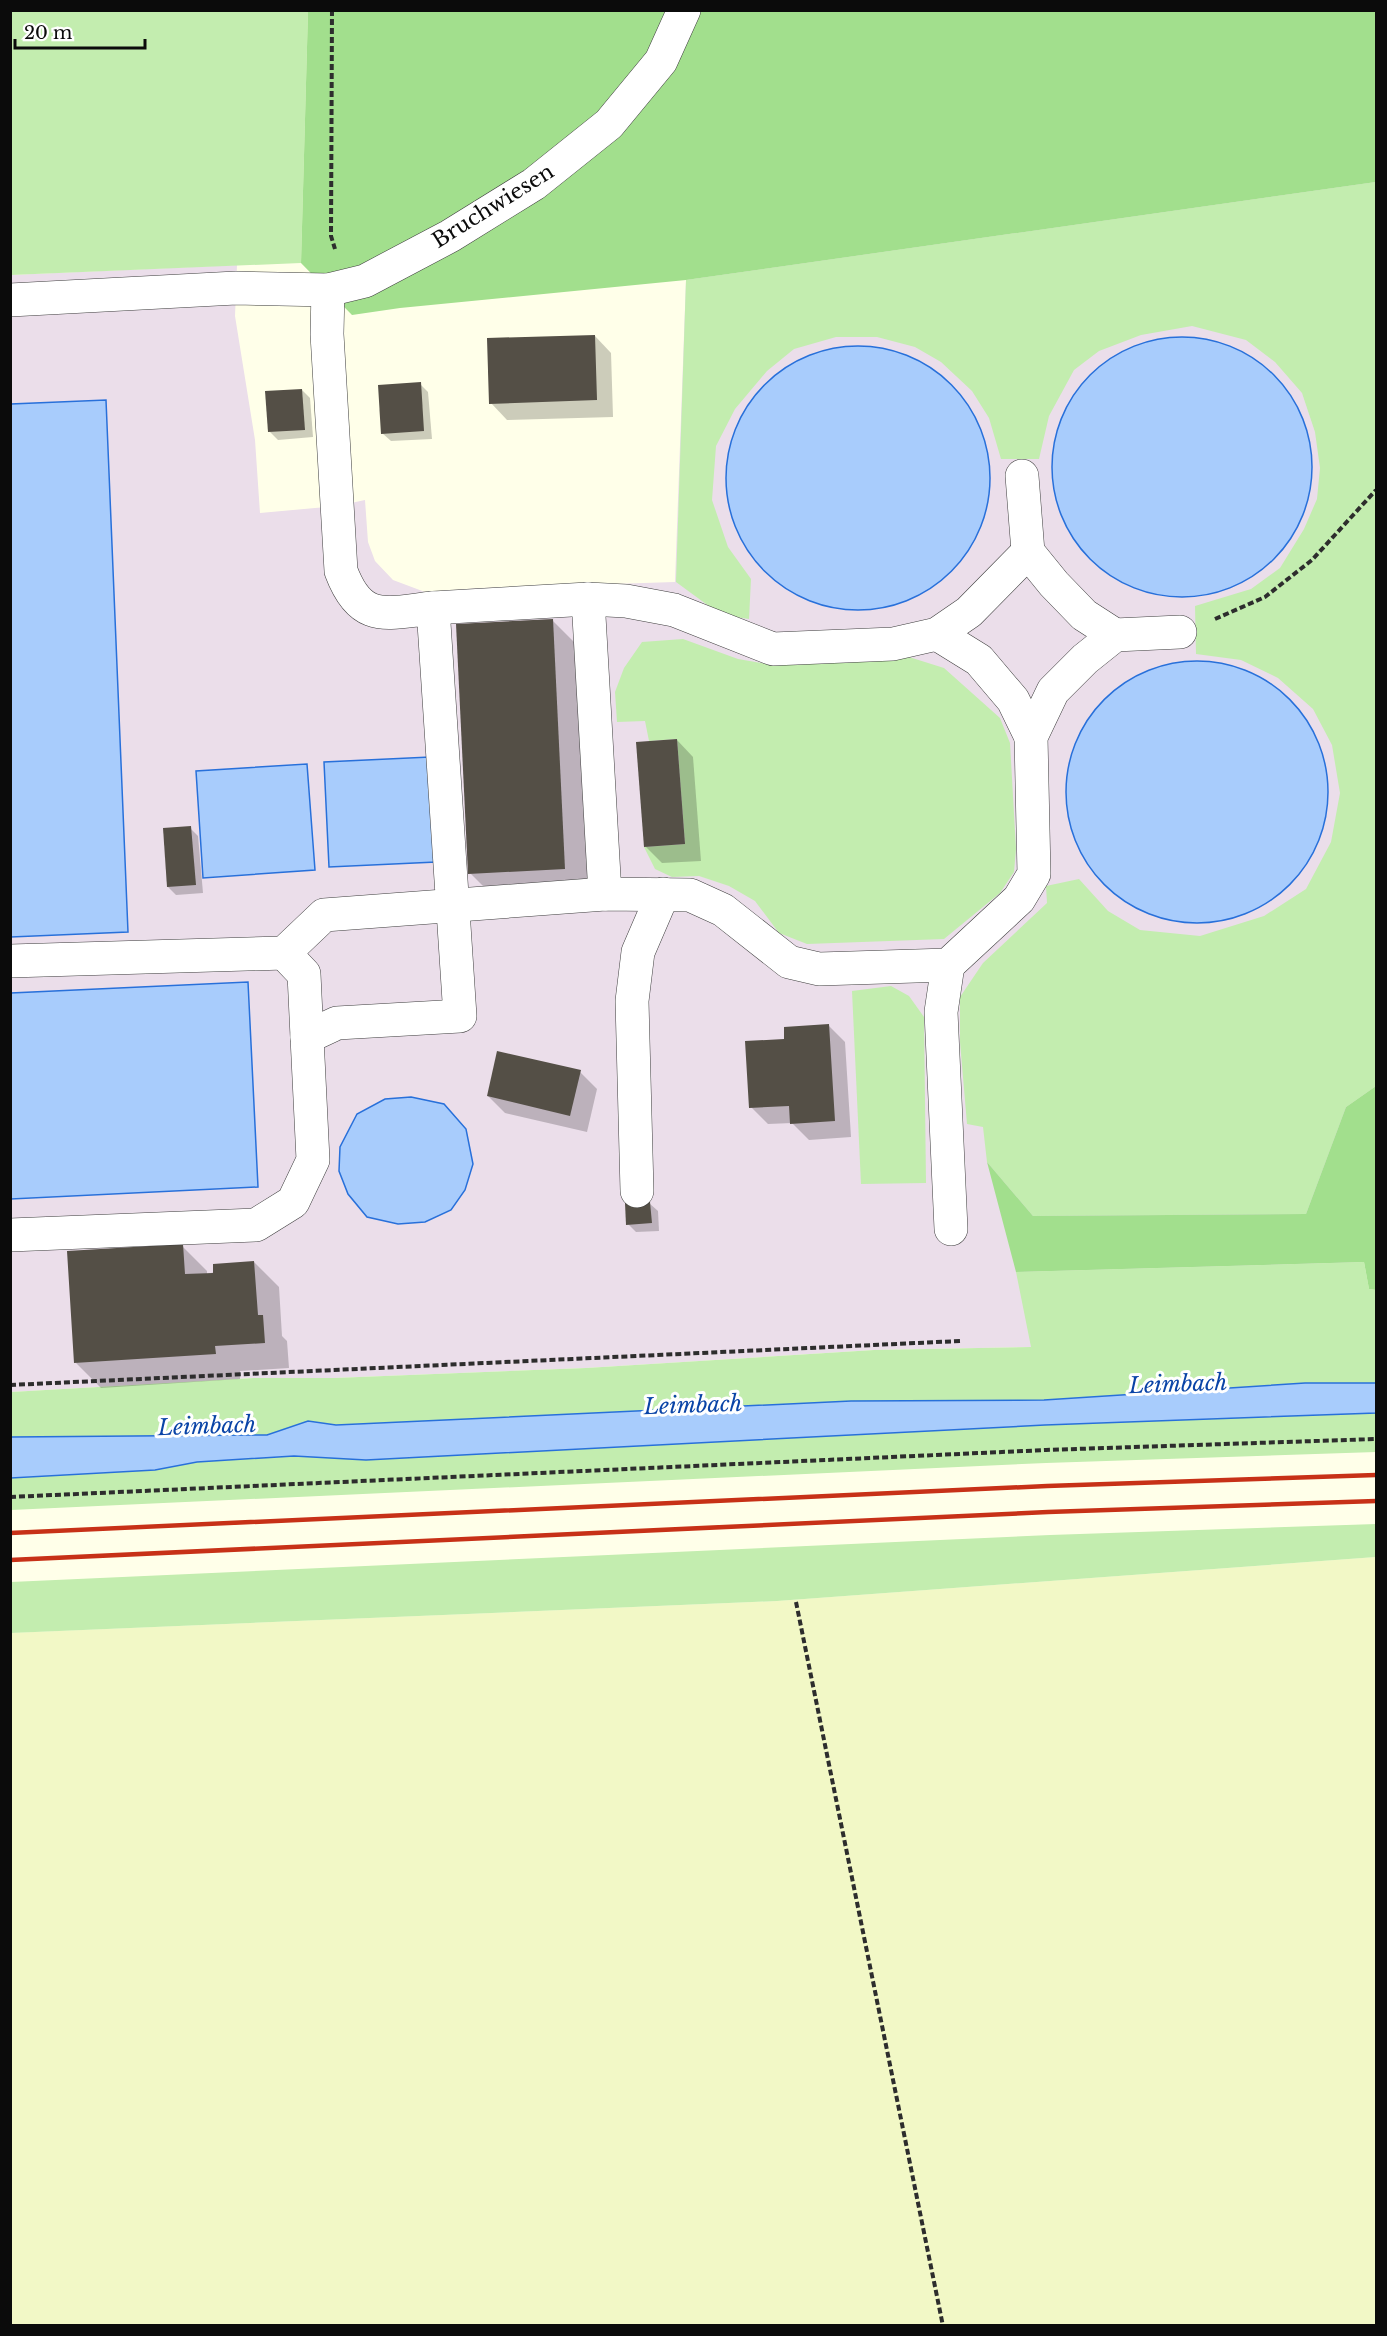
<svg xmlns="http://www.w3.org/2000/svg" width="1387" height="2336" font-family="'Libre Baskerville',serif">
<rect width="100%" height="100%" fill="#ffffe9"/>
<path fill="#ebdeea" d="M1376,182V1086L1346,1107L1364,1262L1017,1272L1032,1347L874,1350L586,1368L334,1378H254L11,1392L10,275L237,265L235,316L255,440L260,513L337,506L365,500L368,542L375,561L393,580L425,592L480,588L675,582L686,280Z"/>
<path fill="#f2f8c6" d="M1376,1557V2325H11L10,1633L777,1601Z"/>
<g fill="#c3edaf">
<path d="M10,11H308L301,263L11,275Z"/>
<path d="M1376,182V1086L1346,1107L1306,1214L1033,1216L987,1162L983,1127L967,1124L960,1042V997L983,963L1047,903L1046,886L1079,879L1108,911L1140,930L1200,936L1264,916L1306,889L1331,842L1340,793L1332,745L1313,709L1278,678L1241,660L1196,654L1195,606L1251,589L1280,568L1304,529L1317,499L1320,468L1315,432L1302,393L1275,362L1246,340L1192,326L1141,335L1099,351L1074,370L1049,416L1039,459H1001L989,418L972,391L941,362L915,347L877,337H836L794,349L767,371L735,409L716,446L712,500L728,547L751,579L749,619L721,615L676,582L686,280Z"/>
<path d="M683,639L738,659L773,665L909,657L944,668L1000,718L1010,743L1016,849L1014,872L1000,893L944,939L807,944L779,933L755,901L729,886L699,876L672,877L655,869L644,847L685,844L677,739L649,741L645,721L617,722L615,692L624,668L642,642Z"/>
<path d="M891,986L909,996L924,1017L926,1183L861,1184L852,991Z"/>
<path d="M1364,1262L1369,1289L1376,1290V1383H1305L1044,1400L851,1401L336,1425L308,1421L267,1435L11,1437V1392L254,1378H334L586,1368L874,1350L1031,1347L1016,1272Z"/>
<path d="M1376,1413V1452L1046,1463L11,1510V1478L155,1470L197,1462L294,1456L366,1460L1045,1425Z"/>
<path d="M1376,1524V1557L777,1601L11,1633V1582L1050,1535Z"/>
</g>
<g fill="#a2df8d">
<path d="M308,11H1376V182L686,280L400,308L352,315L301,263Z"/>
<path d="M1376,1086V1290L1369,1289L1364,1262L1016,1272L987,1162L1033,1216L1306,1214L1346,1107Z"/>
</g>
<g fill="#a8ccfc" stroke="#2870da" stroke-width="1.5">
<circle cx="1182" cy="467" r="130"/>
<circle cx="858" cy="478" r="132"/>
<path d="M106,400L128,932L11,937V404Z"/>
<circle cx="1197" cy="792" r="131"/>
<path d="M430,757L436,862L329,867L324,762Z"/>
<path d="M307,764L315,870L203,878L196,771Z"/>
<path d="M248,982L258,1187L11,1199V993Z"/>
<path d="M411,1097L444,1104L466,1129L473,1164L465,1190L451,1210L425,1222L398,1224L367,1217L348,1194L339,1171L340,1147L357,1114L385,1099Z"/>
<path d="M1305,1383H1376V1413L1045,1425L366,1460L294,1456L197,1462L155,1470L11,1478V1437L267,1435L308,1421L336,1425L851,1401L1044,1400Z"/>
</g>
<g fill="#0003">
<path d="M595,336L611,353L613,417L507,420L491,403Z"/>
<path d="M420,384L428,392L432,439L391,441L382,433Z"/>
<path d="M302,390L310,398L313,437L278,440L270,432Z"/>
<path d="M552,620L577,645L589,894L495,898L470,873Z"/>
<path d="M677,740L693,757L701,861L662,863L646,847Z"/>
<path d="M190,828L198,836L203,893L176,895L168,887Z"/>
<path d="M829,1026L845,1042L851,1137L809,1140L792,1123L768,1124L751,1107L786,1040Z"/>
<path d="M580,1072L597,1089L587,1132L505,1113L488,1096Z"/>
<path d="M649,1203L658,1211L659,1231L636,1232L628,1224Z"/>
<path d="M182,1246L207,1271V1274L254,1262L279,1287L282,1336L287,1341L289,1368L240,1371V1379L101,1388L76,1363Z"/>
</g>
<g fill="#544f46">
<path d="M595,335L597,400L489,404L487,338Z"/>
<path d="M421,382L424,431L381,434L378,385Z"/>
<path d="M302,389L305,430L268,432L265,391Z"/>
<path d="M553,619L565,869L468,874L456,624Z"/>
<path d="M677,739L685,844L644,847L636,742Z"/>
<path d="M191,826L196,885L167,887L163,828Z"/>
<path d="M829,1024L835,1121L790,1124L789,1106L749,1108L745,1041L784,1039V1027Z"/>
<path d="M497,1051L581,1070L570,1116L487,1096Z"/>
<path d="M650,1202L652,1223L626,1225L625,1203Z"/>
<path d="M183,1244L185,1274L213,1273V1264L254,1261L258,1315H263L265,1343L215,1346L216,1354L74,1363L67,1251Z"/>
</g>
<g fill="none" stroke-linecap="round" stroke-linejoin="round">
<g stroke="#3e3e3e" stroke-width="34">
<g id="minor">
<path d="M10,300L236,288L328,290L365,281L450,236L534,184L609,124L661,61L684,10"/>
<path d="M1022,476L1028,552L1054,584L1084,615L1115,635"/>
<path d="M588,599L605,894"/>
<path d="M433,608L588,599L626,601L674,610L773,649L893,644L937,634L969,612L1028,552"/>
<path d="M937,634L979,660L1013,700L1031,737"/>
<path d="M284,953L304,974L307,1037"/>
<path d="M10,961L284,953L324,915L605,894L690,895L723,910L789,962L819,969L948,965L1019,899L1034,874L1031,737L1053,691L1085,659L1115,635L1180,632"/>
<path d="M948,965L941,1012L951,1229"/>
<path d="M637,1191L632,1001L638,952L663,894"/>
<path d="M10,1235L256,1225L293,1202L313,1160L307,1037L337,1023L460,1016L433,608C385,613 361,624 341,571L327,334L328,290"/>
</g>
</g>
<g stroke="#2d2d2d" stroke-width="4" stroke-dasharray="6 3" stroke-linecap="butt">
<path d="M332,10L331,236L335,249"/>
<path d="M1215,619L1265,597L1312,560L1376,490"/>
<path d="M10,1385L960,1341"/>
<path d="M10,1497L1046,1450L1376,1439"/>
<path d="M796,1602L943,2326"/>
</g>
<use href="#minor" stroke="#fff" stroke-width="33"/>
<g stroke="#c73117" stroke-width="4.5">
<path d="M10,1533L1047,1486L1376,1475"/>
<path d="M10,1560L1048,1512L1376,1501"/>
</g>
</g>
<g text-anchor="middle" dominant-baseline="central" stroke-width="6" stroke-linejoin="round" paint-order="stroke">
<g font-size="21" fill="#0b0b0b" stroke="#fff">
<text transform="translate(493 206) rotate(-32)">Bruchwiesen</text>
</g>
<g font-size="22" font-style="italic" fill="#0a44a7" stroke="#fff">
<text transform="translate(1178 1384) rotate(-2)">Leimbach</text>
<text transform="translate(693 1405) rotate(-2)">Leimbach</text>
<text transform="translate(207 1426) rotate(-2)">Leimbach</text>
</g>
</g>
<rect width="1387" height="2336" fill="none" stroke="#0b0b0b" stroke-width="24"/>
<path d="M15 39v9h130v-9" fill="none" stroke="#0b0b0b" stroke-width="3"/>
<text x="24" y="39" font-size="18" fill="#0b0b0b" stroke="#ffffff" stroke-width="4.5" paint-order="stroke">20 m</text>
</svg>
